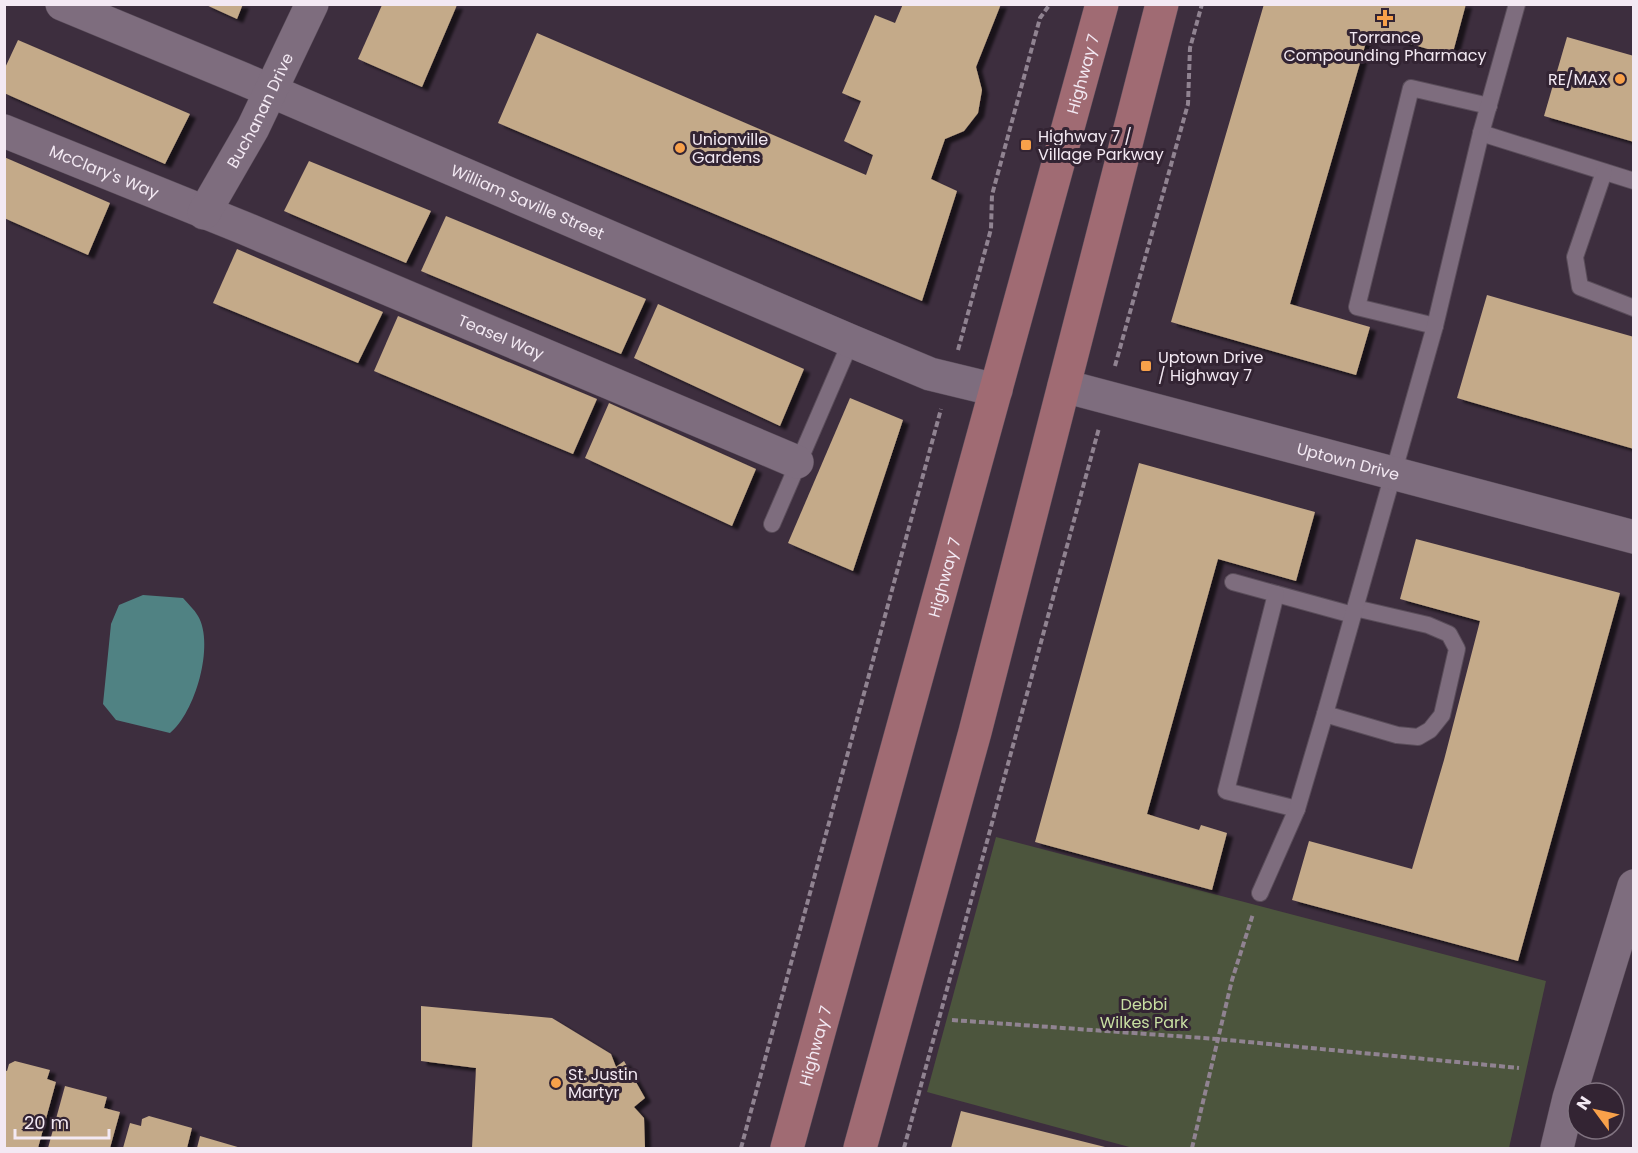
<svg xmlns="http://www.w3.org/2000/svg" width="1638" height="1153" font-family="Poppins,sans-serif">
<defs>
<filter id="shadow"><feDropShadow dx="6" dy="4" stdDeviation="1.5" flood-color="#0009"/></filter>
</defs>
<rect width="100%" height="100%" fill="#3d2e3e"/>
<path fill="#4c553d" d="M996,837L1546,981L1509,1148H1133L927,1092Z"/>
<path fill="#508283" d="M143,595L183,598C188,604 194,609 198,616C215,645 195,713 170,733L116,720L103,704L111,624L119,605Z"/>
<g fill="#c4aa89" filter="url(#shadow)">
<path d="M204,4H243L237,19Z"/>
<path d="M903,4H1001L976,67L982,90L978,113L964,131L945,139L931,179L957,191L922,301L498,123L537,33L866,175L873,155L844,141L861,101L842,93L875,15L895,23Z"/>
<path d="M1264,4H1466L1452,56L1369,32L1290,304L1370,327L1356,375L1171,322Z"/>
<path d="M382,5H457L422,87L358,59Z"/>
<path d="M1567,37L1634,56V142L1544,116Z"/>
<path d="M18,40L190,114L165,164L4,93V70Z"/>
<path d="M4,157L110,203L88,255L4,218Z"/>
<path d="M309,161L431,211L406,263L284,211Z"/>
<path d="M446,216L646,299L621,354L421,271Z"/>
<path d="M237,249L383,312L358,363L213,303Z"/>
<path d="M1487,295L1634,337V449L1457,398Z"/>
<path d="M658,304L804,369L780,426L634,358Z"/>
<path d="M398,316L597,399L573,454L374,371Z"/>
<path d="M850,398L903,420L853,571L788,543Z"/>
<path d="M609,403L756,469L732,526L585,458Z"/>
<path d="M1139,463L1315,512L1296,581L1218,559L1147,814L1199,830L1201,825L1227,833L1212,890L1035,842Z"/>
<path d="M1416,539L1620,593L1518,961L1292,900L1309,841L1412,869L1444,760L1480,621L1400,599Z"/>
<path d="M421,1006L552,1018L611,1054L616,1067L624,1061L645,1098L634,1107L644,1118L645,1148H472L476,1068L421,1061Z"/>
<path d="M15,1061L50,1070L47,1079L56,1082L38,1148H5L4,1070L7,1071L9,1064Z"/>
<path d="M65,1086L107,1097L104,1108L120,1112L110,1148H48Z"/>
<path d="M961,1111L1109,1148H951Z"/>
<path d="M149,1116L192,1128L187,1148H123L130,1123L141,1126L142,1119Z"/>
<path d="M200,1136L241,1148H197Z"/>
</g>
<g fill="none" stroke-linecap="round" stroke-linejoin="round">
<g stroke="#5a4d5a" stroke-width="18">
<g id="lane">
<path d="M1481,133L1634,181"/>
<path d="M1604,172L1575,257L1580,287L1634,308"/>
<path d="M1435,326L1357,307L1411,88L1489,106"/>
<path d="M772,524L851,341"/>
<path d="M1233,582L1353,615"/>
<path d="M1276,594L1226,791L1297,809"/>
<path d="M1325,714L1397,735L1418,737L1430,730L1442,715L1457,649L1449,634L1428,625L1355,608"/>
<path d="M1260,893L1297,809L1325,714L1435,326L1481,133L1517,4"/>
</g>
</g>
<g stroke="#5a4d5a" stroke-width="34">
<g id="street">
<path id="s1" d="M62,4L243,79L851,341L930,374L996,390"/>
<path id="s2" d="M4,131L244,228L797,462"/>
<path id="s3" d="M204,213L253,128L312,4"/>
<path id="s4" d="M1064,386L1634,537"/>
<path d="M1557,1148L1569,1098L1634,886"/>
</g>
</g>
<g stroke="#5a4d5a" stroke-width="34">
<g id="primary">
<path id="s5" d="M787,1148L1102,4"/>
<path d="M860,1148L975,732L1162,4"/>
</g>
</g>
<g stroke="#908391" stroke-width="4" stroke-dasharray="6 3" stroke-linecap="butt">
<path d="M958,350L991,229L992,195L1040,18L1050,4"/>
<path d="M1115,366L1188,104L1190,48L1202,4"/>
<path d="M952,1020L1217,1039L1519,1068"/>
<path d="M741,1148L941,409"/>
<path d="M904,1148L1099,428"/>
<path d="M1192,1148L1232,980L1253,914"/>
</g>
<use href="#lane" stroke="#7e6d7e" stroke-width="16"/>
<use href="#street" stroke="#7e6d7e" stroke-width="33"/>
<use href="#primary" stroke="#a06b73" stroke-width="33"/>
</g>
<g fill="#f8a14a" stroke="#332433" stroke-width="2">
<path d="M1382 9h6v6h6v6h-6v6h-6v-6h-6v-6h6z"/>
<circle cx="1620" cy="79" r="6"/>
<rect x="1020" y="139" width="12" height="12" rx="3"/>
<circle cx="680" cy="148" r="6"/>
<rect x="1140" y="360" width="12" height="12" rx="3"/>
<circle cx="556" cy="1083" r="6"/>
</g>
<g text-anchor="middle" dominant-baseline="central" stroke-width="6" stroke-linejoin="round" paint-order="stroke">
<g font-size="16" fill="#f3e9f3" stroke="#332433" text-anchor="start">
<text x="1385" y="37" text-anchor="middle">Torrance<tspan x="1385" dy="18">Compounding Pharmacy</tspan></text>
<text x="1608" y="79" text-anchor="end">RE/MAX</text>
<text x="1038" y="136">Highway 7 /<tspan x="1038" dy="18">Village Parkway</tspan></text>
<text x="692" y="139">Unionville<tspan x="692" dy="18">Gardens</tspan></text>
<text x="1158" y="357">Uptown Drive<tspan x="1158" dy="18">/ Highway 7</tspan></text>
<text x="568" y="1074">St. Justin<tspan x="568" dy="18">Martyr</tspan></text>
</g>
<g font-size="16" fill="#f3e9f3" stroke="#332433">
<text stroke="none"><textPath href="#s5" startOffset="1114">Highway 7</textPath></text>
<text stroke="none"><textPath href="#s3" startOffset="117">Buchanan Drive</textPath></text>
<text stroke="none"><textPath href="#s2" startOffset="108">McClary's Way</textPath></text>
<text stroke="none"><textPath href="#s1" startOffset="506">William Saville Street</textPath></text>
<text stroke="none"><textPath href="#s2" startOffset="538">Teasel Way</textPath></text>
<text stroke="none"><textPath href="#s4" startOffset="294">Uptown Drive</textPath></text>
<text stroke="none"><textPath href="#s5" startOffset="592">Highway 7</textPath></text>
<text stroke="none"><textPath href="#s5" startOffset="106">Highway 7</textPath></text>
</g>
<g font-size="16" fill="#c8dfa2" stroke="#332433">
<text x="1144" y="1004">Debbi<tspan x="1144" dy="18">Wilkes Park</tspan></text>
</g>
</g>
<rect width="1638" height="1153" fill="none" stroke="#f3e9f3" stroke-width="12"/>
<g transform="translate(1596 1111) rotate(303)"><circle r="28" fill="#332433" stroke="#807380" stroke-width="1.5"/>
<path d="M0-4.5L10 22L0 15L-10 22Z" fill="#f8a14a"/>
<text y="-9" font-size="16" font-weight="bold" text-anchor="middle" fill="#f3e9f3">N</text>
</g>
<path d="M15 1129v9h94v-9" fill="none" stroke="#f3e9f3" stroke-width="3"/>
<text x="24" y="1129" font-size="18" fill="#f3e9f3" stroke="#332433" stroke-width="4.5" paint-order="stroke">20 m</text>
</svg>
